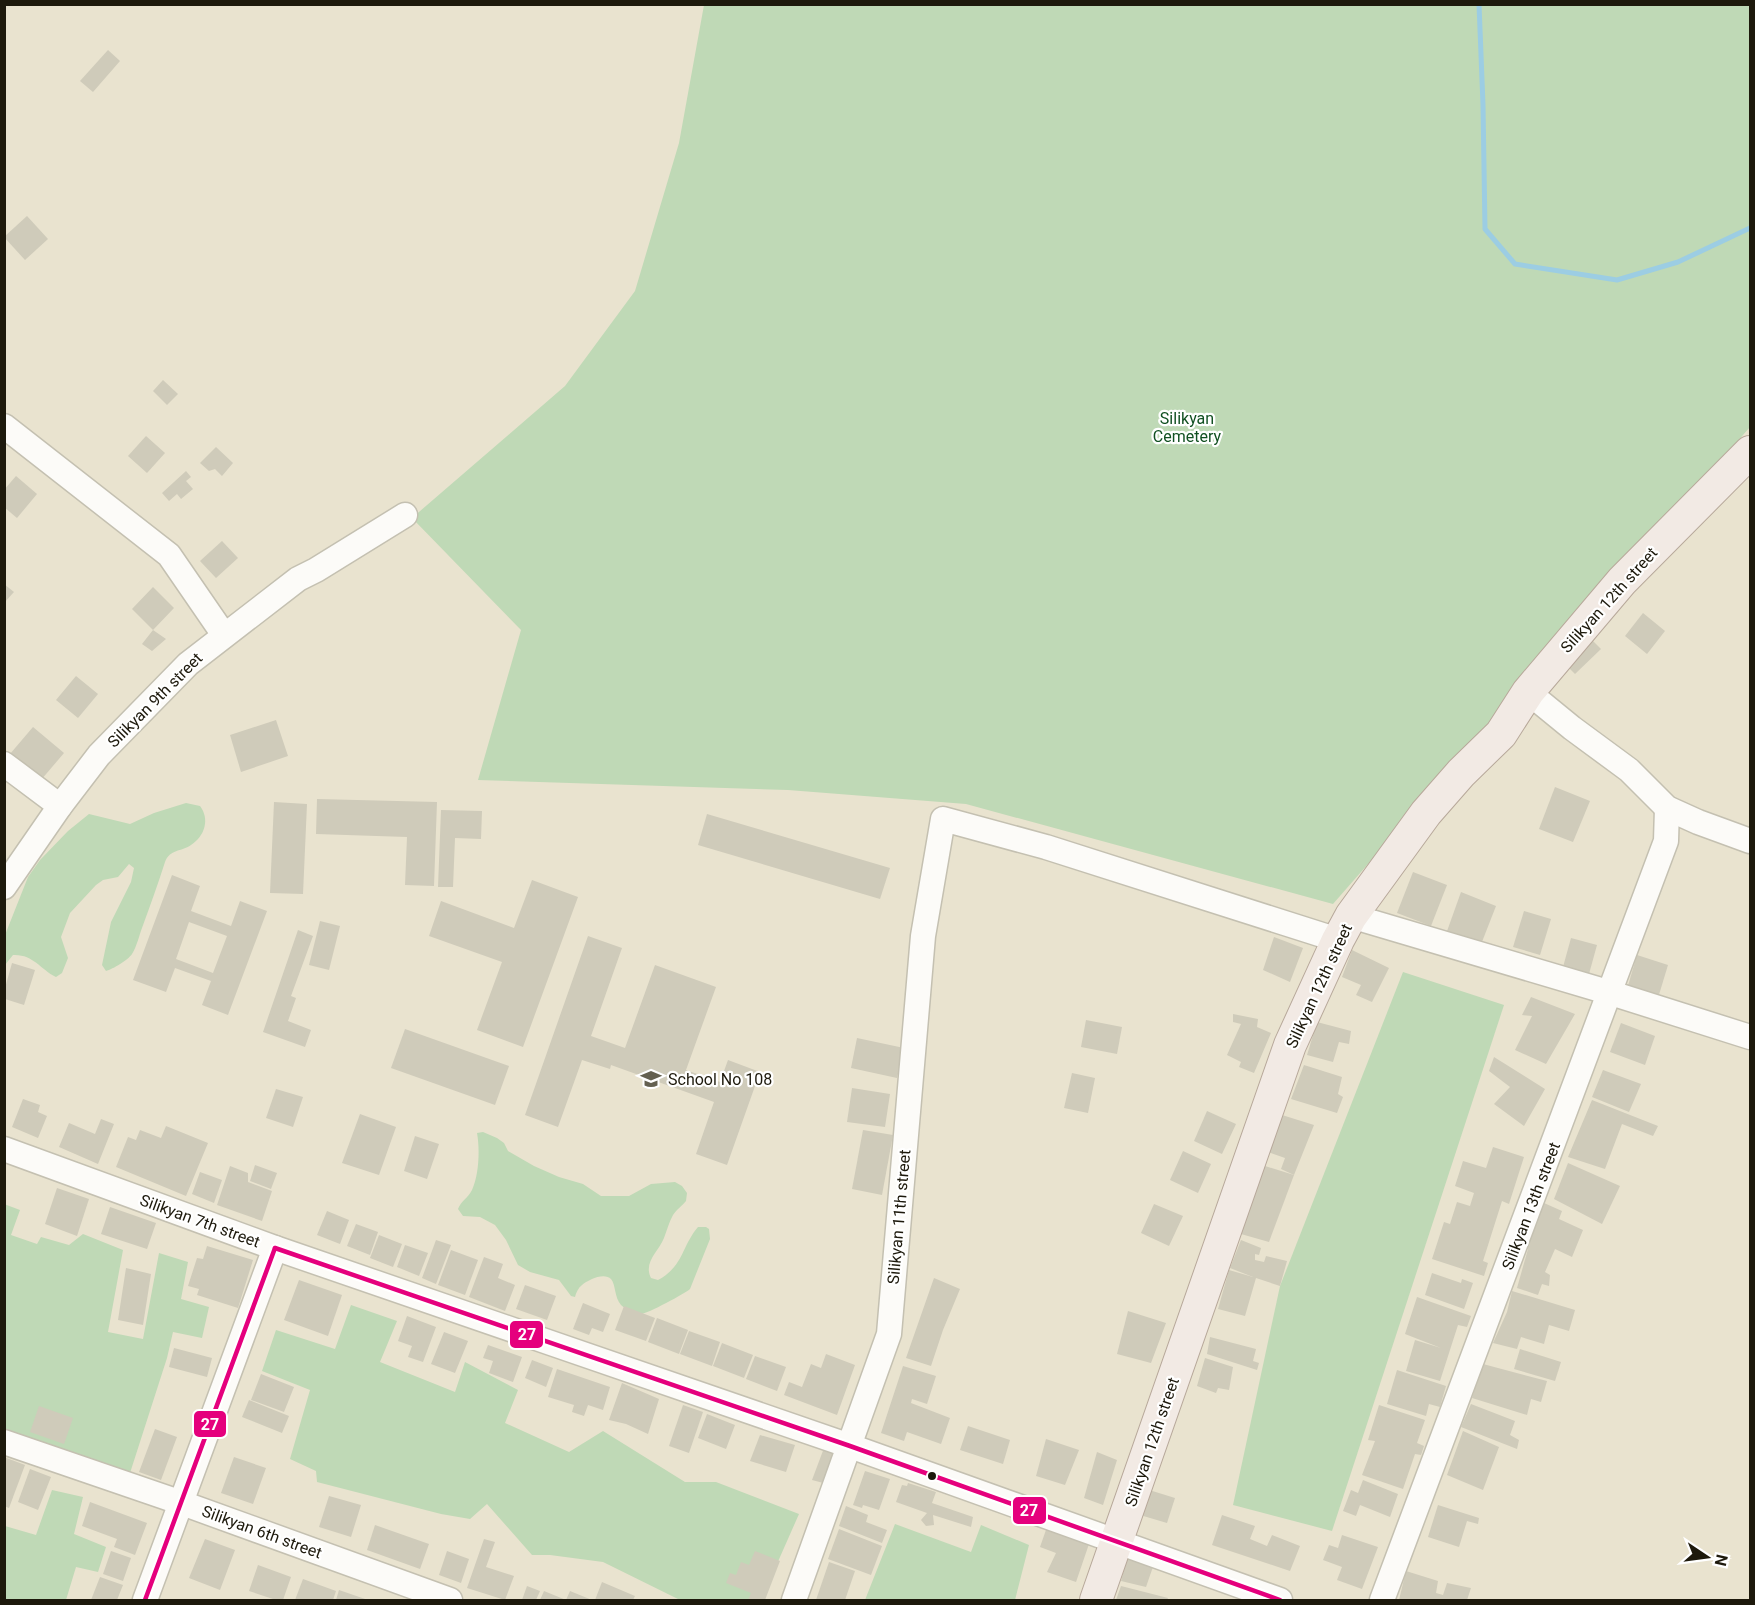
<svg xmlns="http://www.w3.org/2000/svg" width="1755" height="1605" font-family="Roboto,sans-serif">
<rect width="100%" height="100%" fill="#e9e3cf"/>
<g fill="#bfd9b6">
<path d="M704,5H1750V427L1333,904L966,804L788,790L478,780L521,630L412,518L565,386L635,291L679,143Z"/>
<path d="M186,803L200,806C210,819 205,836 191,845C181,852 170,849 165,862C158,884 150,906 142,928C139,936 137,946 132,954C128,960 113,969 106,971L102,965L111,922L131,882L134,868L129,864L118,877L103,880L96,885L70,913L61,937L68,958L62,973L56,977C40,969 33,954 13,955L5,965V935L28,877L40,860L68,831L89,814L130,824L154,813Z"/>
<path d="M1403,972L1504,1005L1332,1531L1233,1505L1280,1286Z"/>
<path d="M483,1132L497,1138L504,1143L508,1151L534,1166L559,1177L583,1184L601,1196H629L651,1184L675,1182L682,1186L687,1193L686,1201C682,1206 677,1209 673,1215C669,1222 667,1230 664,1238C659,1251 643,1262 651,1278L658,1280C684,1266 681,1247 698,1227H706L709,1229L710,1239L690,1289C686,1293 647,1314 641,1314C635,1314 625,1309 621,1305C614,1297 616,1285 611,1279C604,1272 588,1280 582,1285C578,1288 576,1293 575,1297L571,1296L559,1280L530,1272L518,1265L506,1240L495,1225L480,1217L463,1216L458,1209C461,1201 468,1198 472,1190C479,1175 480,1149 477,1133Z"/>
<path d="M4,1204L20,1210L11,1235L37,1244L41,1237L69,1245L83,1234L123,1250L108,1332L143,1339L159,1253L188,1262L181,1299L209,1307L202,1338L173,1332L167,1358L130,1473L5,1434Z"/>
<path d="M351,1305L397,1321L380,1362L455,1392L465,1362L518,1390L505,1423L569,1452L603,1431L685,1482H716L799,1514L761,1600H680L603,1562L550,1555H532L487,1504L470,1519L441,1514L317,1482L316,1471L290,1459L310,1390L262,1371L276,1330L335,1349Z"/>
<path d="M52,1490L83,1497L74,1534L106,1547L98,1572L76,1567L66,1600H5V1526L36,1535Z"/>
<path d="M895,1524L971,1552L981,1525L1029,1545L1015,1600H865Z"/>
</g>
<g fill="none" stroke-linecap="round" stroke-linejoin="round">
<path stroke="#9ccde3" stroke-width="5" d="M1479,4L1483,105L1485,229L1515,264L1617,280L1678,262L1750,228"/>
</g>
<g fill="#cfcbba" fill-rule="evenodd">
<path d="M108,50L120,61L93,92L80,81Z"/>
<path d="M27,216L48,239L25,260L4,237Z"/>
<path d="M163,380L178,394L167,405L153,391Z"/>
<path d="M146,436L165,453L147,473L128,456Z"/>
<path d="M216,447L233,463L222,476L215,469L209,471L200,463Z"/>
<path d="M186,471L191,477L186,481L193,489L181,499L177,494L169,501L162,493Z"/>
<path d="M16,476L37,494L17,518L4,507V490Z"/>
<path d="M222,541L238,558L216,578L200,561Z"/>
<path d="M4,584L14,592L4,603Z"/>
<path d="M153,587L174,608L153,630L166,639L152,651L142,644L153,630L132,609Z"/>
<path d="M1643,613L1665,631L1647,654L1625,636Z"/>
<path d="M1590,638L1601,649L1575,674L1564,663Z"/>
<path d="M76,676L98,694L78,718L56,700Z"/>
<path d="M276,720L288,756L241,772L230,735Z"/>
<path d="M33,727L64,753L41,780L10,754Z"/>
<path d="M1555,787L1590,801L1573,842L1539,829Z"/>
<path d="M317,799L437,802L434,886L405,885L407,837L316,834Z"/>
<path d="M274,802L307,804L303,894L270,893Z"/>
<path d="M441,810L482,811L481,839L455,838L453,887H438Z"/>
<path d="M707,814L890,868L880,899L698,845Z"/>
<path d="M1413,872L1447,885L1431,926L1397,913Z"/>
<path d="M172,875L200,886L191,911L231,926L240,901L267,911L228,1015L202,1005L211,981L175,968L166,992L133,980ZM189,922L227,936L213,973L176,959Z"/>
<path d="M532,880L578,897L523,1047L477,1030L502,962L429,936L441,901L514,928Z"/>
<path d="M1461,892L1496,906L1480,947L1446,934Z"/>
<path d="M1524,911L1551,919L1540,955L1513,947Z"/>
<path d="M320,921L340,926L329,970L309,965Z"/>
<path d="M298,930L313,936L291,996L296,998L288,1021L311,1030L305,1047L263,1032Z"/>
<path d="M588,936L622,948L591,1036L625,1048L655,965L716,987L686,1070L720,1082L728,1060L760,1072L727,1165L696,1154L714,1102L611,1065L610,1069L582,1060L558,1127L525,1115Z"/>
<path d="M1274,937L1303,948L1290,982L1263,970Z"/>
<path d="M1571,938L1597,945L1589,974L1563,967Z"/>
<path d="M1352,950L1389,968L1372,1002L1356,995L1361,985L1342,977Z"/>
<path d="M1637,955L1668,965L1658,998L1627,989Z"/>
<path d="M12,963L35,970L24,1005L5,999V988Z"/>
<path d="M1531,997L1575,1014L1546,1064L1515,1050L1532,1016L1522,1015Z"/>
<path d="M1233,1014L1258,1019L1257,1027L1271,1033L1254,1073L1239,1067L1241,1062L1227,1055L1241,1024L1233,1022Z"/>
<path d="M1086,1020L1122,1027L1117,1054L1081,1047Z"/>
<path d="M1317,1022L1351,1031L1349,1044L1339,1042L1333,1062L1307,1055Z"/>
<path d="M1621,1023L1655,1036L1645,1065L1610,1052Z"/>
<path d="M405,1029L509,1066L495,1105L391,1068Z"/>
<path d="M857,1038L904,1048L897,1078L851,1068Z"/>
<path d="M1494,1057L1545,1089L1524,1126L1494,1104L1510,1087L1489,1071Z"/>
<path d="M1304,1065L1342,1077L1338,1094L1343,1097L1337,1113L1291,1099Z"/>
<path d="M1603,1070L1641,1084L1629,1112L1592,1097Z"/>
<path d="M1072,1073L1095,1078L1088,1113L1064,1108Z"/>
<path d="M852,1088L890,1094L885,1127L847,1122Z"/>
<path d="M276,1089L303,1097L293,1127L266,1118Z"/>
<path d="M23,1099L40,1105L38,1112L47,1116L38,1138L12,1127Z"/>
<path d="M1592,1100L1658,1126L1653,1136L1622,1124L1605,1169L1568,1157Z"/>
<path d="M1207,1111L1236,1124L1222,1154L1194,1141Z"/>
<path d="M360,1114L396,1127L379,1175L342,1163Z"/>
<path d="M1282,1115L1314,1125L1294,1175L1281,1169L1285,1158L1268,1152Z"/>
<path d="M101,1119L114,1124L98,1164L59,1147L69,1123L95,1134Z"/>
<path d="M166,1126L208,1143L186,1196L116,1167L128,1137L136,1140L140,1130L161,1138Z"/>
<path d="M863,1130L893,1135L882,1195L852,1189Z"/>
<path d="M415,1136L439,1144L427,1179L404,1171Z"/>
<path d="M1493,1147L1524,1157L1509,1204L1502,1201L1483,1261L1488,1263L1484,1276L1432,1259L1444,1222L1450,1224L1457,1202L1470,1206L1474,1193L1455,1186L1463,1161L1486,1168Z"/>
<path d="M1183,1151L1211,1164L1198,1193L1170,1180Z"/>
<path d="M1568,1163L1620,1186L1602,1224L1554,1199Z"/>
<path d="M255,1165L277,1173L271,1189L250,1181Z"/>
<path d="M230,1166L248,1173V1182L272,1191L262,1221L217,1205Z"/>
<path d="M1265,1166L1294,1175L1269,1242L1241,1234Z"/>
<path d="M200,1172L222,1180L214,1203L192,1194Z"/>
<path d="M57,1188L89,1199L77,1236L45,1224Z"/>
<path d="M1544,1203L1562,1211L1559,1219L1583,1230L1572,1257L1555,1249L1545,1272L1550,1275L1549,1286L1542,1284L1538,1295L1517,1288L1528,1249L1525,1248Z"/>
<path d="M1154,1204L1183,1216L1169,1246L1141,1233Z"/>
<path d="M110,1207L156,1223L147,1249L101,1234Z"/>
<path d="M327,1211L349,1220L340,1244L317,1235Z"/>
<path d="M356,1224L378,1232L370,1255L347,1246Z"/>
<path d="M379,1235L402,1244L393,1267L370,1258Z"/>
<path d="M436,1240L451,1245L436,1284L422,1278Z"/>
<path d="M1241,1240L1261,1248L1259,1255L1255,1254V1260L1264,1262L1266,1256L1287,1261L1280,1286L1256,1278L1245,1316L1218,1309L1229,1270L1253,1277L1230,1268Z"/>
<path d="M405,1245L428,1253L419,1276L397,1267Z"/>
<path d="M207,1246L253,1260L238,1308L197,1295L199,1289L188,1286L197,1258L203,1259Z"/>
<path d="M451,1250L478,1260L465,1295L438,1285Z"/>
<path d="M484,1257L503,1264L498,1278L515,1285L505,1311L469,1297Z"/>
<path d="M126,1268L151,1274L143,1325L118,1320Z"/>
<path d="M1432,1273L1461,1283L1462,1279L1473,1283L1464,1309L1425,1295Z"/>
<path d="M934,1278L960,1289L943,1330L931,1366L906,1358Z"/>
<path d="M299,1280L342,1295L328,1336L284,1320Z"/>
<path d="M525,1285L556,1296L547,1320L516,1309Z"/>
<path d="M1512,1291L1575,1310L1569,1331L1549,1325L1544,1344L1521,1337L1517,1349L1493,1343L1507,1312Z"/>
<path d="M1417,1297L1471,1316L1467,1327L1458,1325L1440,1381L1406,1371L1415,1340L1441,1348L1405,1334Z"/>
<path d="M583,1303L610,1314L603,1332L592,1328L589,1335L573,1329Z"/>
<path d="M624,1306L655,1318L646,1341L615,1330Z"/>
<path d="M1128,1311L1166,1323L1151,1363L1117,1354Z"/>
<path d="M407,1316L436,1327L423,1362L408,1357L412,1346L398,1341Z"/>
<path d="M657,1318L688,1330L679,1354L648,1342Z"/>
<path d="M689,1331L720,1342L712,1366L680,1354Z"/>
<path d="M444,1332L468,1341L455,1373L431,1364Z"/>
<path d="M1210,1337L1256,1349L1253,1361L1259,1363L1257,1370L1207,1354Z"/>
<path d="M722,1343L753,1355L744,1378L713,1366Z"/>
<path d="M488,1345L522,1357L513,1382L489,1373L493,1361L483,1358Z"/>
<path d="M174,1348L212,1358L207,1377L169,1367Z"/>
<path d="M1520,1349L1561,1362L1555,1381L1514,1369Z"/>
<path d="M826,1354L855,1365L837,1415L784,1395L789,1382L802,1387L811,1364L821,1368Z"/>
<path d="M755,1356L786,1367L777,1391L746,1379Z"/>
<path d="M1205,1358L1233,1367L1229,1390L1218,1388L1216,1393L1197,1386Z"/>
<path d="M532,1360L553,1368L546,1387L525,1378Z"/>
<path d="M1483,1364L1547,1381L1541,1402L1531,1399L1527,1415L1472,1398Z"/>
<path d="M903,1366L936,1376L927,1404L912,1399L911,1403L950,1418L941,1444L907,1432L904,1441L881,1433Z"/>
<path d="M557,1369L610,1387L603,1410L588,1405L584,1416L572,1412L574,1405L548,1397Z"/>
<path d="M1397,1370L1446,1386L1440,1407L1429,1404L1426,1416L1387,1404Z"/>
<path d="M261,1374L294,1387L284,1412L251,1400Z"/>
<path d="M622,1383L659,1399L648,1434L626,1424L609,1420Z"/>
<path d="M249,1400L289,1416L282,1433L242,1417Z"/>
<path d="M1471,1404L1515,1421L1510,1435L1519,1440L1517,1449L1461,1427Z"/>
<path d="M683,1405L703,1412L689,1453L669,1446Z"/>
<path d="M1379,1405L1425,1420L1417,1443L1424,1446L1421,1455L1415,1454L1403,1489L1362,1475L1375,1441L1368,1440Z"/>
<path d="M39,1406L73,1418L64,1444L30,1432Z"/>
<path d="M707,1414L735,1425L726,1449L698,1438Z"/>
<path d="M968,1426L1010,1440L1003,1464L960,1450Z"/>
<path d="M155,1429L177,1437L161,1480L139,1472Z"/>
<path d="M1463,1431L1499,1447L1483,1490L1447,1475Z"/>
<path d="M760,1435L795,1445L786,1472L750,1461Z"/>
<path d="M1046,1439L1079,1450L1065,1485L1036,1476Z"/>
<path d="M824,1448L839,1452L827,1484L812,1480Z"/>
<path d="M1097,1452L1117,1460L1103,1505L1084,1498Z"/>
<path d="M4,1457L25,1465L9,1508L4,1506Z"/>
<path d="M234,1457L266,1468L253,1504L221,1493Z"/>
<path d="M30,1469L51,1477L38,1510L18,1502Z"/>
<path d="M865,1471L890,1479L879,1510L863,1505L862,1508L853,1505Z"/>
<path d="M1363,1480L1398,1494L1390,1517L1360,1505L1356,1516L1343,1511L1351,1490L1358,1493Z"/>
<path d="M908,1483L936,1492L932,1503L973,1517L971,1527L933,1515L934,1525L926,1526L921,1520L927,1513L896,1502L902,1485L907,1486Z"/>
<path d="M1146,1489L1175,1498L1167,1523L1140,1515Z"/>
<path d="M329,1496L361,1505L351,1537L319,1527Z"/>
<path d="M90,1502L147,1523L135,1555L114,1547L117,1539L82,1526Z"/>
<path d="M1438,1505L1479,1518L1478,1524L1467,1521L1459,1547L1428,1537Z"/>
<path d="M846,1506L868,1515L866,1522L887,1530L882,1543L839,1526Z"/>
<path d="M1222,1515L1255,1526L1250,1539L1267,1546L1272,1535L1300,1546L1290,1571L1212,1545Z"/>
<path d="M375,1525L429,1544L420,1569L367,1550Z"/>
<path d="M1047,1527L1089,1544L1076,1582L1047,1572L1056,1553L1040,1547Z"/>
<path d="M839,1529L882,1546L871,1575L828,1559Z"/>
<path d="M1342,1535L1378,1547L1362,1589L1337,1580L1342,1567L1323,1560L1329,1545L1338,1548Z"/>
<path d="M205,1539L235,1550L220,1590L189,1578Z"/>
<path d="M484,1539L495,1542L486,1567L514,1576L505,1600L467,1588Z"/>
<path d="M111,1551L131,1558L123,1581L103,1574Z"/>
<path d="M447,1551L469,1559L461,1583L439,1575Z"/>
<path d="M755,1551L780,1561L765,1600H748L751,1593L726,1583L730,1573L736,1575L741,1562L749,1565Z"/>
<path d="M1129,1551L1155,1561L1146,1587L1121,1581Z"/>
<path d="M829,1562L855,1571L845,1600H816Z"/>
<path d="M258,1565L291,1577L283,1600H276L249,1591Z"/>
<path d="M1406,1571L1438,1581L1436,1593L1443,1595L1447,1583L1471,1588L1467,1600H1399Z"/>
<path d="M100,1577L123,1585L117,1600H91Z"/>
<path d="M303,1579L336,1591L333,1600H295Z"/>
<path d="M602,1582L635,1596L633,1600H595Z"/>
<path d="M527,1586L540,1591L536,1600H522Z"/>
<path d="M1121,1586L1168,1598L1167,1600H1116Z"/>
<path d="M339,1590L368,1600H336Z"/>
<path d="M544,1591L566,1600L570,1591L592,1600H540Z"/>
</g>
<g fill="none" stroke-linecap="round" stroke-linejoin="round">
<g stroke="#c4c0b1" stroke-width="27">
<g id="minor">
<path d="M4,426L169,555L224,635"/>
<path d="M1528,692L1572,728L1629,770L1667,808L1698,822L1750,841"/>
<path d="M4,764L60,806"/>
<path d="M4,887L60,806L99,755L188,664L298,579L316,570L405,515"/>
<path d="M1351,916L1611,993L1750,1037"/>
<path d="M4,1149L275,1248L850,1446L1280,1600"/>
<path d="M4,1442L182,1503L450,1600"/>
<path d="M145,1600L275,1248"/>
<path d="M794,1600L889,1334L923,936L943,819L1046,847L1338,940"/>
<path d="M1382,1600L1666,841L1667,808"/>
</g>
</g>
<g stroke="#b7a89a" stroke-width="34">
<path id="major" d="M1096,1600L1290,1045L1338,940L1351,916L1426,813L1461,773L1501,734L1528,692L1622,581L1750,452"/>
</g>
<use href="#minor" stroke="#fcfbf8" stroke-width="24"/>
<use href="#major" stroke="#f2eae4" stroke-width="32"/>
<g stroke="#fff" stroke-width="9">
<g id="bus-1">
<path d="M275,1248L850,1446L1280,1600"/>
<path d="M145,1600L275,1248"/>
</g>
</g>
<use href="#bus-1" stroke="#e5007d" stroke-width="4.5"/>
</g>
<defs>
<g id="school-bare" transform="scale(1.62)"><path d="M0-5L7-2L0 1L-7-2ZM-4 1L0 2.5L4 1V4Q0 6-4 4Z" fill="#646050" stroke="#fff" stroke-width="2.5" paint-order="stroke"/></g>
</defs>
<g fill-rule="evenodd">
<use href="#school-bare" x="651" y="1079"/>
</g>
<circle fill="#1d190c" stroke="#fff" stroke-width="2" cx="932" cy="1476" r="5"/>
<g text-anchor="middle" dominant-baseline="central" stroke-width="4.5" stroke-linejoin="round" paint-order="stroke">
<g font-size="16" fill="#115021" stroke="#fff">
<text x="1187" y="418">Silikyan<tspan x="1187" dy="18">Cemetery</tspan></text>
</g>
<g font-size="16" fill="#1d190c" stroke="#fff">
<text transform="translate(1609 600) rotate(-48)">Silikyan 12th street</text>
<text transform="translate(155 700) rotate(-45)">Silikyan 9th street</text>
<text transform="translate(1319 986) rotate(-65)">Silikyan 12th street</text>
<text transform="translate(1531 1206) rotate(-69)">Silikyan 13th street</text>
<text transform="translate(899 1217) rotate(-85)">Silikyan 11th street</text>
<text transform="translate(200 1221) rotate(20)">Silikyan 7th street</text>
<text transform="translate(1152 1442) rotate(-71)">Silikyan 12th street</text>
<text transform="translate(262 1532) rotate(20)">Silikyan 6th street</text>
</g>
<g font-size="16" fill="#1d190c" stroke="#fff" text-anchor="start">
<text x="668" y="1079">School No 108</text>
</g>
</g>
<g stroke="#fff" stroke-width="2">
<rect x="509" y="1320" width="35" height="29" rx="6" fill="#e5007d"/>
<rect x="193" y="1410" width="34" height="28" rx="6" fill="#e5007d"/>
<rect x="1012" y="1496" width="35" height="29" rx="6" fill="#e5007d"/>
</g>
<g font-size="16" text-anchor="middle" font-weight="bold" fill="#fff">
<text x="527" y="1340">27</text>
<text x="210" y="1430">27</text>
<text x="1029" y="1516">27</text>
</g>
<rect width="1755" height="1605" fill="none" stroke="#1d190c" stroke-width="12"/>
<g transform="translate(1707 1557) rotate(103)" stroke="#ffffff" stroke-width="4.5" paint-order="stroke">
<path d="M0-4.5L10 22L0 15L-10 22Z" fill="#1d190c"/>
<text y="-9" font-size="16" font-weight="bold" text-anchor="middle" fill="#1d190c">N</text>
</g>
</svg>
